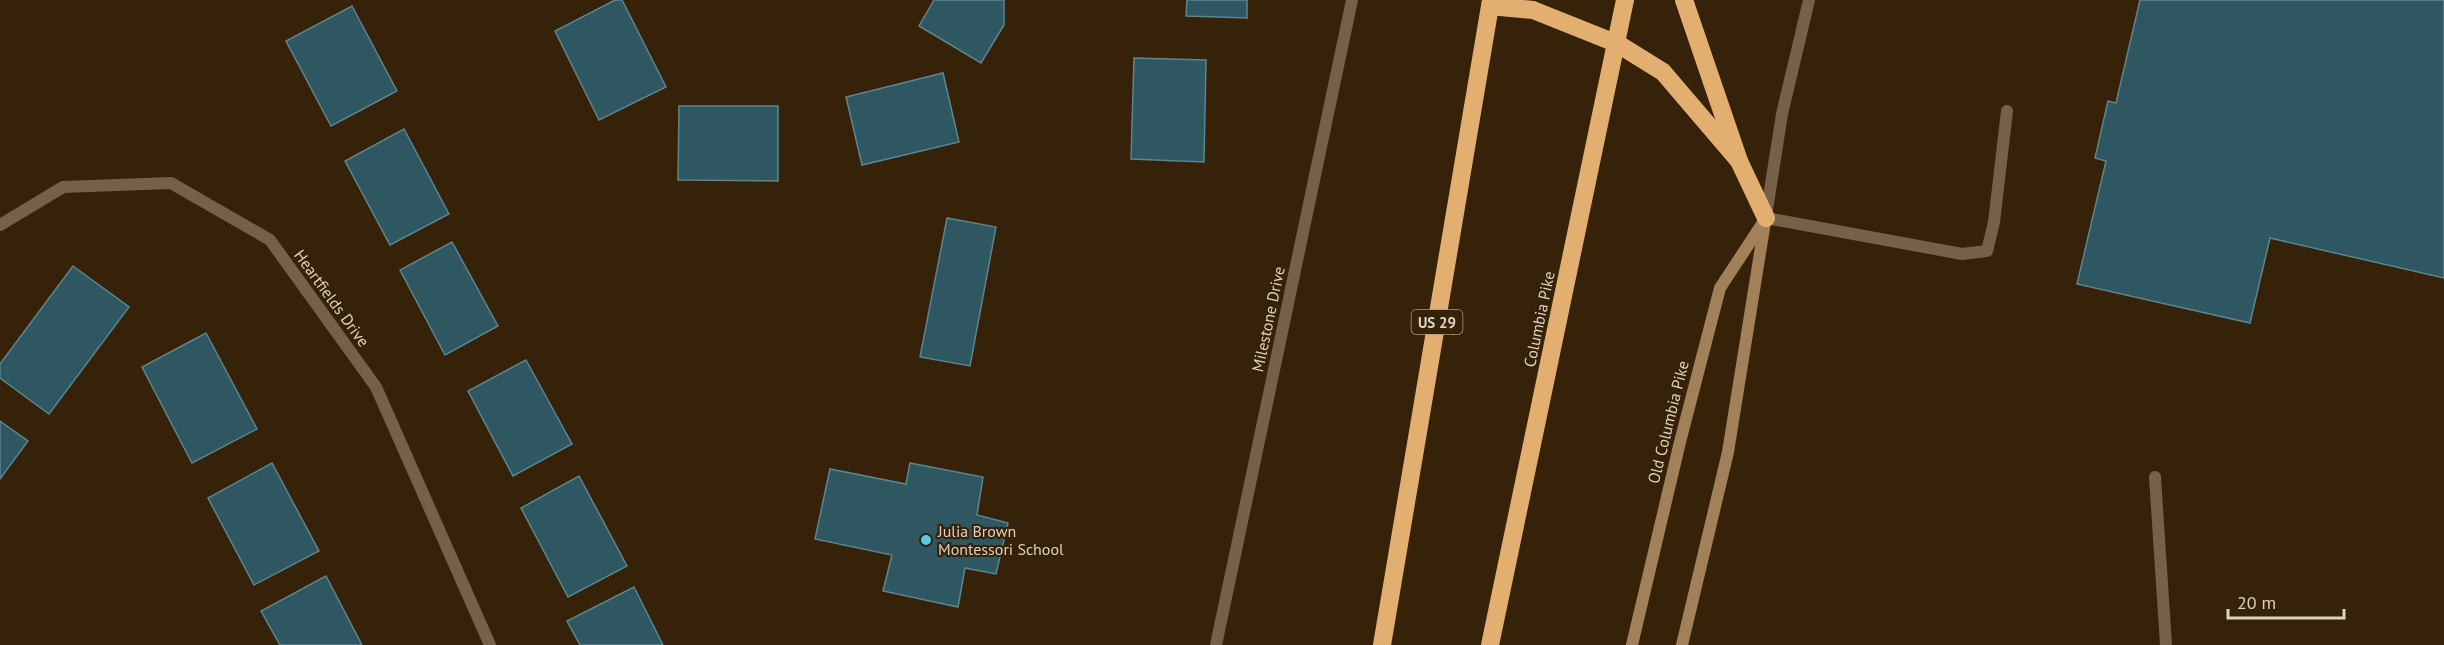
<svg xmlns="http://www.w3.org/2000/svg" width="2444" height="645" font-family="'PT Sans',sans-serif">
<rect width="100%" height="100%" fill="#362209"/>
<g fill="#2f5761" stroke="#5c858f" stroke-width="1.5">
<path d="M615,0H622L666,87L599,120L555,31Z"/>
<path d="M934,0H1004V25L981,63L919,26Z"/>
<path d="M1187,0H1247V18L1186,16Z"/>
<path d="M2140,0H2444V278L2270,238L2250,323L2077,284L2106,161L2095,158L2108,101L2116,103Z"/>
<path d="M352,6L397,91L331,126L286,41Z"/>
<path d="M1134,58L1206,60L1204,162L1131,159Z"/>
<path d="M943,73L959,142L862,165L846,97Z"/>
<path d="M679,106H778V181L678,180Z"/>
<path d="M404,129L449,214L390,245L345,161Z"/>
<path d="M947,218L996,227L970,366L920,357Z"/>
<path d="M452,242L498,326L445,355L400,270Z"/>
<path d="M73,266L129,307L49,414L0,378V364Z"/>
<path d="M206,333L257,429L192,463L142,367Z"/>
<path d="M526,360L572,444L513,476L468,391Z"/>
<path d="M0,421L28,441L0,479Z"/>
<path d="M272,463L319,551L254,585L208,498Z"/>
<path d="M910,463L983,477L977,515L1008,523L996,574L965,568L958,607L883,591L892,555L815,539L830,469L906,484Z"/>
<path d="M579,476L627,566L568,597L521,508Z"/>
<path d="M326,576L362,645H280L261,611Z"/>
<path d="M634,587L663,645H580L567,621Z"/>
</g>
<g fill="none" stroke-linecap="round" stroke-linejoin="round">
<g stroke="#756048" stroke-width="12">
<path d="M1766,218L1962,254L1987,251L1994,222L2007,111"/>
<path d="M2155,477L2166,645"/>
</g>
<g stroke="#756048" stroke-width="12">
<path d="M1766,216L1782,114L1809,0"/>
<path d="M0,225L63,187L171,183L270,240L376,387L490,645"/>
<path d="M1216,645L1352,0"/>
</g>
<g stroke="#a1805a" stroke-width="12">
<path d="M1632,645L1680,442L1720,288L1766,218"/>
<path d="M1682,645L1728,452L1765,222"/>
</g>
<g stroke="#e2af71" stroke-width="18">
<path d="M1684,0L1739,161L1766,218"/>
<path d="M1490,6L1533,10L1618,44L1663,72L1739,161"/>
<path d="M1382,645L1491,0"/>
<path d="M1490,645L1625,0"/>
</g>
</g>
<circle fill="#57c9e3" stroke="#362209" stroke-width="2" cx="926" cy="540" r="6"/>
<g text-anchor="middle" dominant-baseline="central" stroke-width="4.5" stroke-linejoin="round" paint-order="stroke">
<rect fill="#362209" stroke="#ac9d8b" stroke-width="1.5" x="1411.5" y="310" width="51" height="24" rx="4.5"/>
<g font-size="15" font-weight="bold" fill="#ded2c3">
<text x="1437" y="322">US 29</text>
</g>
<g font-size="16" fill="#ded2c3" stroke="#362209">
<text transform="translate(332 298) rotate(54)">Heartfields Drive</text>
<text transform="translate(1268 319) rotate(-78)">Milestone Drive</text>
<text transform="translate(1539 319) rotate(-78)">Columbia Pike</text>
<text transform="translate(1668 422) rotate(-76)">Old Columbia Pike</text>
</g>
<g font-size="16" fill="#ded2c3" stroke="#362209" text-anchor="start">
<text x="938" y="531">Julia Brown<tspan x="938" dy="18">Montessori School</tspan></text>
</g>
</g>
<path d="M2228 609v9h116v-9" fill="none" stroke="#ded2c3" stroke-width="3"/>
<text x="2237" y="609" font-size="18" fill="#ded2c3" stroke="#362209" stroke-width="4.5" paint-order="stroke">20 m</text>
</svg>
